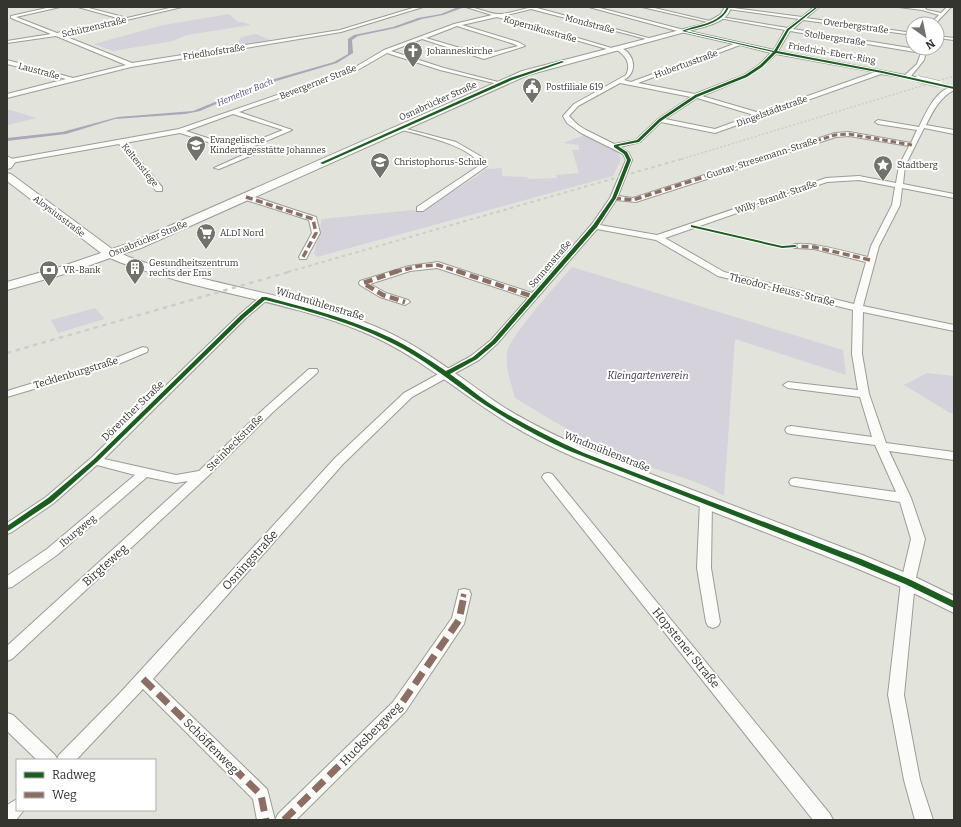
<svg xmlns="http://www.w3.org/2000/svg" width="961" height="827" font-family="Bitter,serif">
<rect width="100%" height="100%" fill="#e2e4dc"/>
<g fill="#d5d2dc">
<path d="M229,14L238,22H243L251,25L187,35L173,41L113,51L94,44L163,25Z"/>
<path d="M256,34L275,42L216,51L239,41L241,37Z"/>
<path d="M7,109L37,118L7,125Z"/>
<path d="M585,135C597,140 617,145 621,159L613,176L317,257L314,253L320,231L321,219L413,210L420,211L476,177L486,169L502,168V176L527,177L528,179L557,178L556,175L579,173L572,150H579V145L563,143Z"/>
<path d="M572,267L843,350L846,375L735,339L724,496C699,480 671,475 644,465C597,447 557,424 515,398C511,383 505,368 507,352C509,337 559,282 572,267Z"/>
<path d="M95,308L105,319L58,333L51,320Z"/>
<path d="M927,373L954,376V413H950L904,385Z"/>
</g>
<path fill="#aca6b8" d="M458,7H465L443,15L422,19L396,28L358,36L352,40L353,53L337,63L256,87L200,111L185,114L115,119L66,134L7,141V138L62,132L118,117L193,111L264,82L334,62L348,54V39L354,35L393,27L418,18L441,14Z"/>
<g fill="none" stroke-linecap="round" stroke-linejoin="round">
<g stroke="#9b9c96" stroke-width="2">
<g id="street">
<path d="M51,7H60L16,17L57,33L121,19L78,7H85L127,18L174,7H182L62,35L132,63L340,30L416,7H423L341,32L131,67L7,98V94L66,79L7,64V60L73,78L126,65L56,36L7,43V41L51,34L11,18V16Z"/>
<path d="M466,7C477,7 486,13 497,14C508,15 525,7 538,7L537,8L652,39L650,40L531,9L503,16L615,49L610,50L497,17L462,25L518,42L525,46L484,59L422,39L391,51L444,68L502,83V85L440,70L387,53L356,71L239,112L292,130L245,150L255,154L219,169L214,168L245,154L180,133L125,143L162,187V191H156L119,144L11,163L8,161L11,159L179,129L352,69L384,50L454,24L492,15ZM457,26L514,44L518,46L484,55L426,38ZM233,114L283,130L238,148L186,131Z"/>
<path d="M589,7H596L684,30L774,50L785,30L719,18L721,17L788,28L799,19L728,9L726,7L802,17L814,7H819L806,18L913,33V35L803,20L793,29L922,50L921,48H927L924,60L911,76L920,78V80L881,74L715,133L661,122L640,142L620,147L628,152L632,160L618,196L633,198L835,133L849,132L911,143L917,130L878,124L875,122L878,120L919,127C926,113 936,88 954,87V90C940,97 933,111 926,125L954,130V134L924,128L905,166L903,184L954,194V198L902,188L900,205L879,246L863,306L954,325V331L863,312L862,354L869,394L886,443L954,452V460L889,451L911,498L925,539L915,582L904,695L920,780L933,820H915L904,780L888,695L901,582L911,539L900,502L795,486L791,485L789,482L791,479L795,478L896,492L875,445L791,434L787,433L785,430L787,427L791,426L872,437L860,397L788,388L783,385L788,382L858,390L852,354L853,310L718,276L656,240L597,229L497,344L479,360L412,397L343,464L153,679L267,789L275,820H257L253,799L143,689L76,760H37L7,731V713L13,715L55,755L57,759L59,755L120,693L335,458L404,393L471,356L491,340L528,298L437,268L410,271L370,284L386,293L408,300L410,302L405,305L380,297L360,285L359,283L360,281L409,266L438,262L532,293L592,224L610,198L626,160L623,154L581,133L567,123L563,116L574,104L626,75C632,64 625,54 615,49V47C632,47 641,71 624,80L631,82L734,44L681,32ZM790,31L921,53L917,64L905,75L778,51ZM740,45L771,53L759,65L744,75L695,94L638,83ZM776,54L875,72L760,113L702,96C733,83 752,78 776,54ZM620,83L691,97L658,119L636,140L614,144L586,130L578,125L569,116L578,106ZM697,98L754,115L715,129L665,119ZM849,136L909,146L899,166L896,183L859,176L826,178L657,235L600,225L616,200L636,202L836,137ZM859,180L895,187L892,205L871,246L868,257C854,254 800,238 791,246L795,248L814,249L866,262L854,304L724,272L665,238L827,182Z"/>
<path d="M642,7H650L714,22L712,23Z"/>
<path d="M899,7H924L927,10L941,13L947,7H951L935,24H930L939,15L922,10Z"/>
<path d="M937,36L954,38V40L937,38Z"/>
<path d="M399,127L456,142L482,157L487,166L423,211H417V207L480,165C470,145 420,135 399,129Z"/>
<path d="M243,195H249L316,217L320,233L306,259H300L299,257L312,233L309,220L243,199Z"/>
<path d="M264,295L267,296L269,298L267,300L246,318L104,459L176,475L199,471L266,407L309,369H317L318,371L317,373L274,411L207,477L12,659L7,661V646L188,481L176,483L147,477L57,555L12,587L7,588V576L47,549L135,475L97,465L54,503L12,532L7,534V523L46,497L91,458L240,314L261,296Z"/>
<path d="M143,347L147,348L148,350L147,352L121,363L7,397V391L113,359Z"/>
<path d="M548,473L552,474L830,814L833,820H813L544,480L542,477L544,474Z"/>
<path d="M706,498L710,499L712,502L711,568L720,622L718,626L713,628L708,626L706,622L697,568L700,502L702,499Z"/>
<path d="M464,589L469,590L471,594L464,624L405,712L296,820H275L278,814L393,702L452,618L459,590Z"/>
<path d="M17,799V810H24L16,820H7V805Z"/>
</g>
</g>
<g stroke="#9b9c96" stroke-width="2">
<g id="secondary">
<path d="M725,7H731C728,19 718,22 707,26L528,75L141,248L122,254C142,263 164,268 185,274C248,291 314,301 374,326C421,345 460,378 502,406C529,423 558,437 588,450L865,556L915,577L954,596V613L901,587L851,566L576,458C546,445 517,430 491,412C449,384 410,351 363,332C303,307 238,297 176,280C154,273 132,268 110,258L68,273L7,290V282L60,267L101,253L7,181V173L11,174L112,249L133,242L522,71L703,24L720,15Z"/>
<path d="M7,156L16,161L11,168L7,169Z"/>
</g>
</g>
<use href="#street" fill="#fbfbfa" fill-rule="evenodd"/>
<use href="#secondary" fill="#fbfbfa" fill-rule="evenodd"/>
<path stroke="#cdcdcb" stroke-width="1.5" stroke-dasharray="2 2" stroke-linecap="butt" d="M682,159L954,76"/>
<path stroke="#cdcdcb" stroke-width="2" stroke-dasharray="3.5 3.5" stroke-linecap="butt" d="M288,272L685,158"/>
<path stroke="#cdcdcb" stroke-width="2.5" stroke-dasharray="4.5 4.5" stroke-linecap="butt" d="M7,353L292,271"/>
<g stroke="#9b9c96" stroke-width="7" stroke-linecap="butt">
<path id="street-bridge" d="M918,79L939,84"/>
</g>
<use href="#street-bridge" stroke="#fbfbfa" stroke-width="6"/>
<path stroke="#8d6e63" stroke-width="3" stroke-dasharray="5.5 3" stroke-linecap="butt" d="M759,159L835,135L849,134L912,145"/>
<g stroke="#8d6e63" stroke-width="3.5" stroke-dasharray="7 3.5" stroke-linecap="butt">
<path d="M246,197L313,219L316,233L303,257"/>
<path d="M614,198L633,200L762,158"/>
<path d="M791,246L814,247L870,260"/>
<path d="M395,272L419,266L438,265L460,272"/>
</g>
<g stroke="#8d6e63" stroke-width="4.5" stroke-dasharray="9 4.5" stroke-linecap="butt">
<path d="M398,271L363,283L383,295L405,302"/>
<path d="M457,271L534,297"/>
</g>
<path stroke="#8d6e63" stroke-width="5.5" stroke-dasharray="12 5.5" stroke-linecap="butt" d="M463,597L464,594"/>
<g stroke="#8d6e63" stroke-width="7" stroke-dasharray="14 7" stroke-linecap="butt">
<path d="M143,679L261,795L266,820"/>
<path d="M284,820L399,707L459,620L464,596"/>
</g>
<g stroke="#fff" stroke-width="2">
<g id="cycleway">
<path d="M727,7H729C722,24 702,26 685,31L774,51L787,29L816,7H818L789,30L777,51L882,71L954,87V89L882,73L776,53L762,67L747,77L697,97L661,121L639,142L618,146L627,152L631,160L616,198L597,227L496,343L477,359L450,374C463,383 476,394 489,403C519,422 551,438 584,453L861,559L911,580L954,601V608L905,584L855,563L567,450C539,437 511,422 485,405C458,387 433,366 405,350C361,325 313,312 265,300L245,317L97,462L52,502L7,532V526L48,498L93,460L241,315L262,297H266C308,308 351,319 391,338C410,347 428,359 446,371L473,357L492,341L593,225L612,198L627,160L624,154L614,147V145L637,140L659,119L695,95L745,75L760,65L773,52L682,31C696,24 719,25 727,7Z"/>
<path d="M562,61L564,62L512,80L323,164L320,163L510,78Z"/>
<path d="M691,225L782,246L795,245L797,246L795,247L782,248L691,227Z"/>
</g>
</g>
<use href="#cycleway" fill="#1b5e20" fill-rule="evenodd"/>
</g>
<defs>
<g id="church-pin" transform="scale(1)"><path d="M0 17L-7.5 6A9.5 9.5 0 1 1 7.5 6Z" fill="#72726c" stroke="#fff"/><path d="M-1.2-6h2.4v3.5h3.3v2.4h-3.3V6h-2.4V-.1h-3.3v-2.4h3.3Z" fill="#fff"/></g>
<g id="civic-pin" transform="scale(1)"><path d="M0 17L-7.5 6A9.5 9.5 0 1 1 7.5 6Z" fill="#72726c" stroke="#fff"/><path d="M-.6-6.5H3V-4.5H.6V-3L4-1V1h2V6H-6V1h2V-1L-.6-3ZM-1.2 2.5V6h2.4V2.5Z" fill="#fff"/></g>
<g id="school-pin" transform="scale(1)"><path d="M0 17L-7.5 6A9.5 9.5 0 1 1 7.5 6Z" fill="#72726c" stroke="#fff"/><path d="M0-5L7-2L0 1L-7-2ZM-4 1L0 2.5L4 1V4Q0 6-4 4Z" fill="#fff"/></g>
<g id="sight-pin" transform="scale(1)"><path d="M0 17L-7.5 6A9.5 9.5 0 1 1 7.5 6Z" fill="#72726c" stroke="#fff"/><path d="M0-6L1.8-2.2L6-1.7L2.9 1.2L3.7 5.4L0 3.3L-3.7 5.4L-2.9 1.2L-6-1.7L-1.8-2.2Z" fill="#fff"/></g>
<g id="supermarket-pin" transform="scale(1)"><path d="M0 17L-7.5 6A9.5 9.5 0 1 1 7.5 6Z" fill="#72726c" stroke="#fff"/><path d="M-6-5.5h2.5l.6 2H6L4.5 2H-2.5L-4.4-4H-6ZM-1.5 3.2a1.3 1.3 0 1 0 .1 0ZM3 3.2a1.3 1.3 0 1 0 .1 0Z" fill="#fff"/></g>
<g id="building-pin" transform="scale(1)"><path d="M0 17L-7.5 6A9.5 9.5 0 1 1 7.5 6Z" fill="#72726c" stroke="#fff"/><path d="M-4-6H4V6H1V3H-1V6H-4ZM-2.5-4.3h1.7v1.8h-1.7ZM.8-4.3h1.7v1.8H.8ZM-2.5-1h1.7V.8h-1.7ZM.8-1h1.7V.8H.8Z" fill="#fff"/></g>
<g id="bank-pin" transform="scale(1)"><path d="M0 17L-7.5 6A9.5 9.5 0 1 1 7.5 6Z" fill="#72726c" stroke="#fff"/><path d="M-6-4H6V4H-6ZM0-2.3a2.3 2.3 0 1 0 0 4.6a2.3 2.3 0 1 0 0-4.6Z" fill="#fff"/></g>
</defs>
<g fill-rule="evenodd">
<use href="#church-pin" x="413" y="51"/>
<use href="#civic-pin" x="532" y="87"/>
<use href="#school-pin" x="196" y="145"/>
<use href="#school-pin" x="380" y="162"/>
<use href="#sight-pin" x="883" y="165"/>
<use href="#supermarket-pin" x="206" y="233"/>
<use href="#building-pin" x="135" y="268"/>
<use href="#bank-pin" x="49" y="270"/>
</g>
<g text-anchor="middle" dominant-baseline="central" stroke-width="4" stroke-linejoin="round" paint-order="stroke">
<g font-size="9" fill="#353530" stroke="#fff">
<text transform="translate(590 24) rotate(15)">Mondstraße</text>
<text transform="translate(856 26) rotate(8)">Overbergstraße</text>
<text transform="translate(94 27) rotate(-13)">Schützenstraße</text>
<text transform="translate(540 29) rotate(16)">Kopernikusstraße</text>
<text transform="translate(835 38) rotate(9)">Stolbergstraße</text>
<text transform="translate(214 52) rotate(-9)">Friedhofstraße</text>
<text transform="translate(832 53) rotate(10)">Friedrich-Ebert-Ring</text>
<text transform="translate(686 64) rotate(-20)">Hubertusstraße</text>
<text transform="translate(39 71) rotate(15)">Laustraße</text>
<text transform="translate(318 82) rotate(-21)">Bevergerner Straße</text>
<text transform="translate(438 101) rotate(-24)">Osnabrücker Straße</text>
<text transform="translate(772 111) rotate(-20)">Dingelstädtstraße</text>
<text transform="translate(762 158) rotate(-18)">Gustav-Stresemann-Straße</text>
<text transform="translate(140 165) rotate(51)">Keltenstiege</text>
<text transform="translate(776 197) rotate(-19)">Willy-Brandt-Straße</text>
<text transform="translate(59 216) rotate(37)">Aloysiusstraße</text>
<text transform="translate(148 239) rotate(-22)">Osnabrücker Straße</text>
<text transform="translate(550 264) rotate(-49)">Sonnenstraße</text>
</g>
<g font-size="9" fill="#353530" stroke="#fff" text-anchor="start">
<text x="427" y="51">Johanneskirche</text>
<text x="546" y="87">Postfiliale 619</text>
<text x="210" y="140">Evangelische<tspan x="210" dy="10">Kindertagesstätte Johannes</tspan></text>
<text x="394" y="162">Christophorus-Schule</text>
<text x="897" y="165">Stadtberg</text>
<text x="220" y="233">ALDI Nord</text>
<text x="149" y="263">Gesundheitszentrum<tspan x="149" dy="10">rechts der Ems</tspan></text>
<text x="63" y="270">VR-Bank</text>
</g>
<g font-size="9" font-style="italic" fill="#5a4a77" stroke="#fff">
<text transform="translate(245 92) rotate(-22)">Hemelter Bach</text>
</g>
<g font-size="10" fill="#353530" stroke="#fff">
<text transform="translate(782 290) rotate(14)">Theodor-Heuss-Straße</text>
<text transform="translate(320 304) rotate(17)">Windmühlenstraße</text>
<text transform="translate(76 373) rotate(-17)">Tecklenburgstraße</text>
<text transform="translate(133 411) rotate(-44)">Dörenther Straße</text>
<text transform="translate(235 443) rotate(-45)">Steinbeckstraße</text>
<text transform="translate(607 452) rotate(22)">Windmühlenstraße</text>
<text transform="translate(78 531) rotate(-40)">Iburgweg</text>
</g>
<g font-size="10" font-style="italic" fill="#3f2f59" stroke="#fff">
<text x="648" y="376">Kleingartenverein</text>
</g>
<g font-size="12" fill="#353530" stroke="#fff">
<text transform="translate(250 560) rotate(-48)">Osningstraße</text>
<text transform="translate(105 565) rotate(-42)">Birgteweg</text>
<text transform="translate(686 648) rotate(51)">Hopstener Straße</text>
<text transform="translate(371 734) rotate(-46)">Hucksbergweg</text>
<text transform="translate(211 746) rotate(45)">Schöffenweg</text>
</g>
</g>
<rect width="961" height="827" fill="none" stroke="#353530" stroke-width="16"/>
<rect x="16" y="759" width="140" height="52" fill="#ffffff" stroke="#aeaeac"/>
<rect x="24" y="772" width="20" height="6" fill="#1b5e20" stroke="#aeaeac"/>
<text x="52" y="779" font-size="12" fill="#353530">Radweg</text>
<rect x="24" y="792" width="20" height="6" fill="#8d6e63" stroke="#aeaeac"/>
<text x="52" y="799" font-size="12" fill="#353530">Weg</text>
<g transform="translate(925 36) rotate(147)"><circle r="19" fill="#ffffff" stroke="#aeaeac"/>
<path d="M0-3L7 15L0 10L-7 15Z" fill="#72726c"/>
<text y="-6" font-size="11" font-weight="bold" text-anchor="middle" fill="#353530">N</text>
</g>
</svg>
